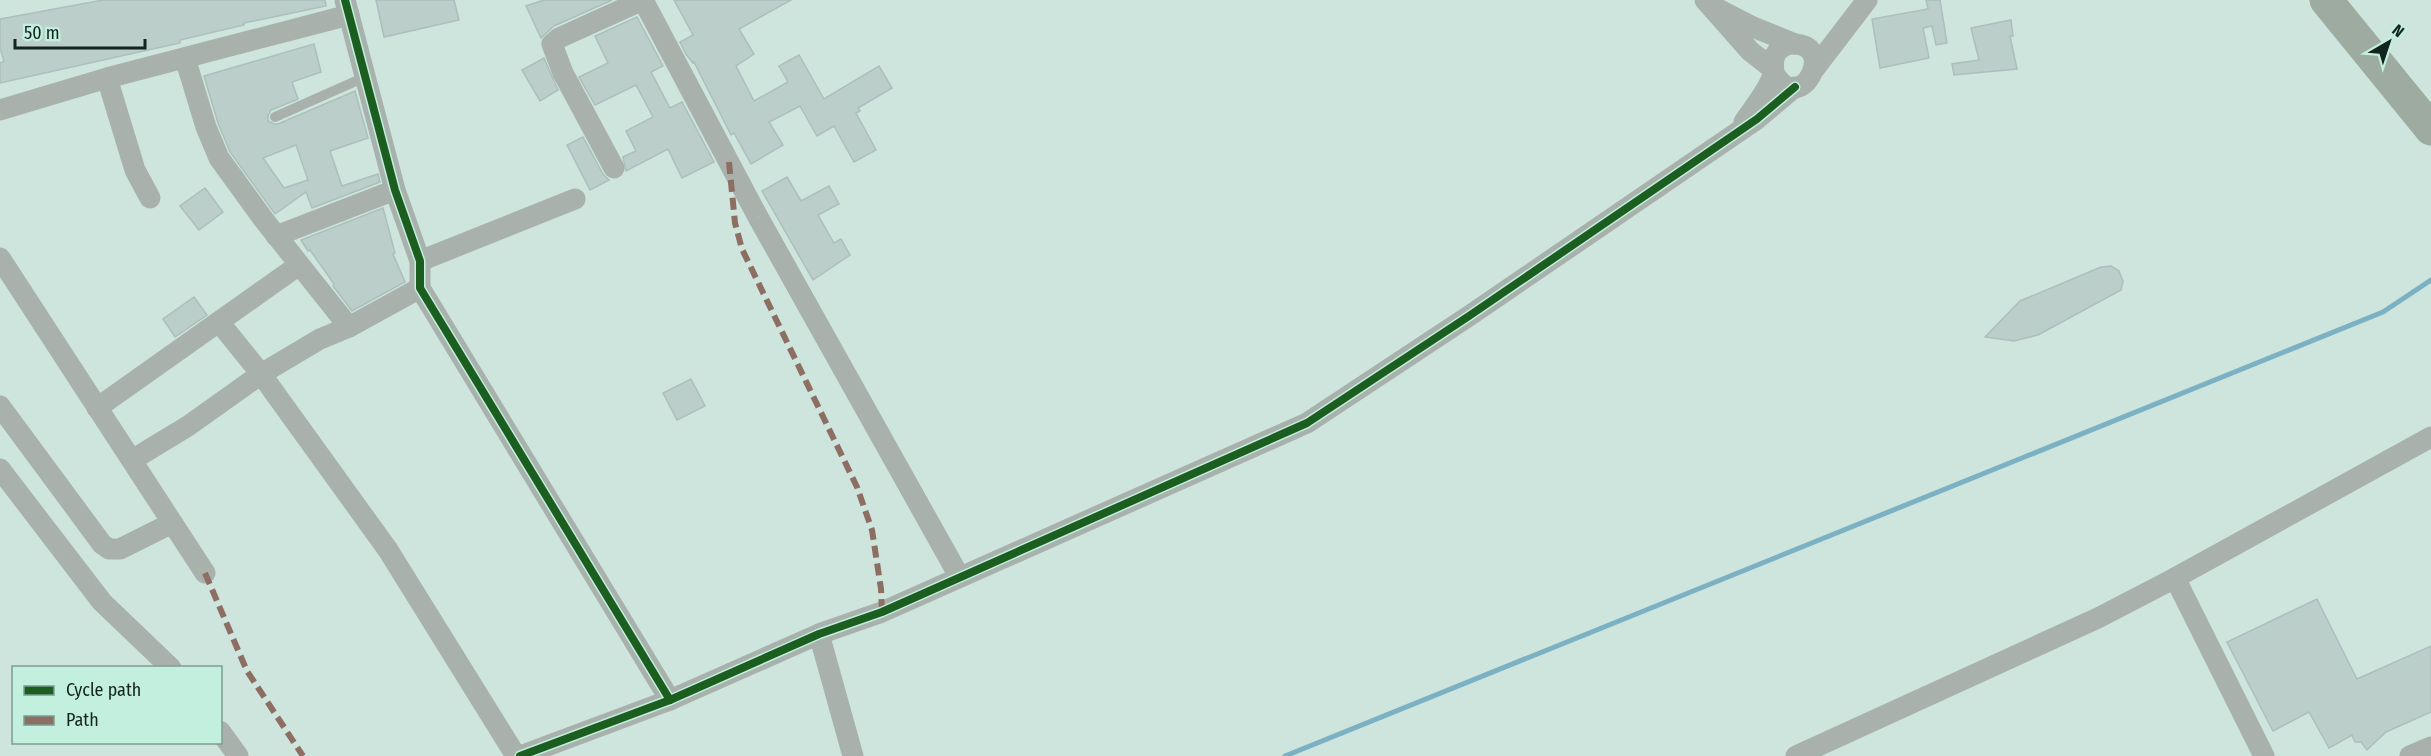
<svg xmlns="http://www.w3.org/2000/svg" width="2431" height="756" font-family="'Fira Sans Condensed',sans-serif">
<rect width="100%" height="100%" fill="#cde5dc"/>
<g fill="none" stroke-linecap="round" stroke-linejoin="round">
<path stroke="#7cb0c3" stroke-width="5" d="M1285,756L2383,312L2431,280"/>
</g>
<g fill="#bbceca" stroke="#abbfbc" stroke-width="1.5" fill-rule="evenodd">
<path d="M103,0H325L326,6L244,23V25L180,40V43L0,83V63L4,61L0,48V19Z"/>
<path d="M376,0H454L459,20L384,37Z"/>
<path d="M544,0H612L554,26L541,38L526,6Z"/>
<path d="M674,0H791L739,29L754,54L736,66L754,101L788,82L779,66L799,55L824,99L879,66L892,88L858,108L860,111L856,113L876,150L854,162L834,126L817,136L800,106L769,122L783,145L751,164L734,133L731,135L694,62L693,63L686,54L680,42L693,35Z"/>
<path d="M1926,0H1940L1947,43L1936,45L1932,26L1923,28L1929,58L1880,68L1872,19L1928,9Z"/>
<path d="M637,17L663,66L651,72L670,108L682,102L714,162L682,178L668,149L626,171L623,157L636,151L626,131L653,117L636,85L595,105L579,77L608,63L595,36Z"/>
<path d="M2011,20L2013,36H2010L2017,69L1954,75L1952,64L1979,60L1971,28Z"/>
<path d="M314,44L321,72L292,82L298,99L271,110L268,116V121L274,124H278L355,91L368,138L330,151L342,186L378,174L380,182L312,208L306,192L275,214L230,152L218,123L204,76ZM296,145L308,180L284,188L263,158Z"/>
<path d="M544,58L558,90L540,101L522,70Z"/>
<path d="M583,137L603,174L609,180L590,190L567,145Z"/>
<path d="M787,177L801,201L829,186L839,204L818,215L834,243L841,239L850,255L813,280L762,191Z"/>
<path d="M205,188L223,212L199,230L180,206Z"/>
<path d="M383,208L395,253L393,254L405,282L352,311L333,286L334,284L310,250L308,251L301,240Z"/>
<path d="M2111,266L2119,271L2123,281L2121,290L2038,335L2014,341L1985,337L2020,301L2101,267Z"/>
<path d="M194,297L207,315L175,337L163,319Z"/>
<path d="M691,379L705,406L677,420L663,393Z"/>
<path d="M2317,599L2357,679L2431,646V712L2386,732L2367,750L2361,742H2355L2352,735L2329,748L2309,712L2273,731L2227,642Z"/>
</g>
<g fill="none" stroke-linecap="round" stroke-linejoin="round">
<path stroke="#a8b1ab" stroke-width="10" d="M275,117L365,77"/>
<g stroke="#a8b1ab" stroke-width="21">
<path d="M345,0L395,190L420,261V288L670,700"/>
<path d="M643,0L758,217L959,576"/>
<path d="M1705,0L1750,51L1773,69"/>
<path d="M1720,10L1753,27L1795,44"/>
<path d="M185,58L206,127L219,158L264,220L349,327"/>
<path d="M1815,68L1867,0"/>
<path d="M107,78L135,170L150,198"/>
<path d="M0,110L107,78L349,15"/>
<path d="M1744,122C1752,110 1770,88 1773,74C1775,66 1771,60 1777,52C1781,47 1787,44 1793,44C1839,44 1800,119 1774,73"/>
<path d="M614,168L563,73L552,44L559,38L643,0"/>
<path d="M276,236L395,190"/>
<path d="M0,258L205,573"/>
<path d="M420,261L575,199"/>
<path d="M219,322L261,374L388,550L516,756"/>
<path d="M0,406L102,544L109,549H120L172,523"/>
<path d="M97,408L299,265"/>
<path d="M132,460L188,426L261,374L320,339L349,327L420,288"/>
<path d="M0,469L102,602L171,668"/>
<path d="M2175,578L2264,756"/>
<path d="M819,634L853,756"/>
<path d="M220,731L238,756"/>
<path d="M520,756L670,700L819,634L882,612L1307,423L1469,316L1757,119L1795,87"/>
<path d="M1796,756L2098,618L2175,578L2431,437"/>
<path d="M2410,756L2431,747"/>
</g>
<path stroke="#9eaba1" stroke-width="33" d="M2326,0L2431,129"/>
<g stroke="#8d6e63" stroke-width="6" stroke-dasharray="12 6" stroke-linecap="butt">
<path d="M729,162L735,223L742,249L857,487L872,530L881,589L882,612"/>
<path d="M205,573L247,671L303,756"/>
</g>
<g stroke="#c3efdf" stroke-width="11">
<g id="cycleway">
<path d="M345,0L395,190L420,261V288L670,700"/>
<path d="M520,756L670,700L819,634L882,612L1307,423L1469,316L1757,119L1795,87"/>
</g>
</g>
<use href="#cycleway" stroke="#1b5e20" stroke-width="8"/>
</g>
<rect x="12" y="666" width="210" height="78" fill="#c3efdf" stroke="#7d9d92" stroke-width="1.5"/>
<rect x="24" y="686" width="30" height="9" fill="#1b5e20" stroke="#7d9d92" stroke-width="1.5"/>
<text x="66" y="696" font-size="18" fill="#13231e">Cycle path</text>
<rect x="24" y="716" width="30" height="9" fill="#8d6e63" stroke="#7d9d92" stroke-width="1.5"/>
<text x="66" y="726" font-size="18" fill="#13231e">Path</text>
<g transform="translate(2389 42) rotate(39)" stroke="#c3efdf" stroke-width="4.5" paint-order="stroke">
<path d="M0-4.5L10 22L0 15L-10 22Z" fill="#13231e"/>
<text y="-9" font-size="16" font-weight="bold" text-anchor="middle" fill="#13231e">N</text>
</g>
<path d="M15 39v9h130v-9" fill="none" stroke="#13231e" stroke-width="3"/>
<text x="24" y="39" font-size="18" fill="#13231e" stroke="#c3efdf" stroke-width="4.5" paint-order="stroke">50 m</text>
</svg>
